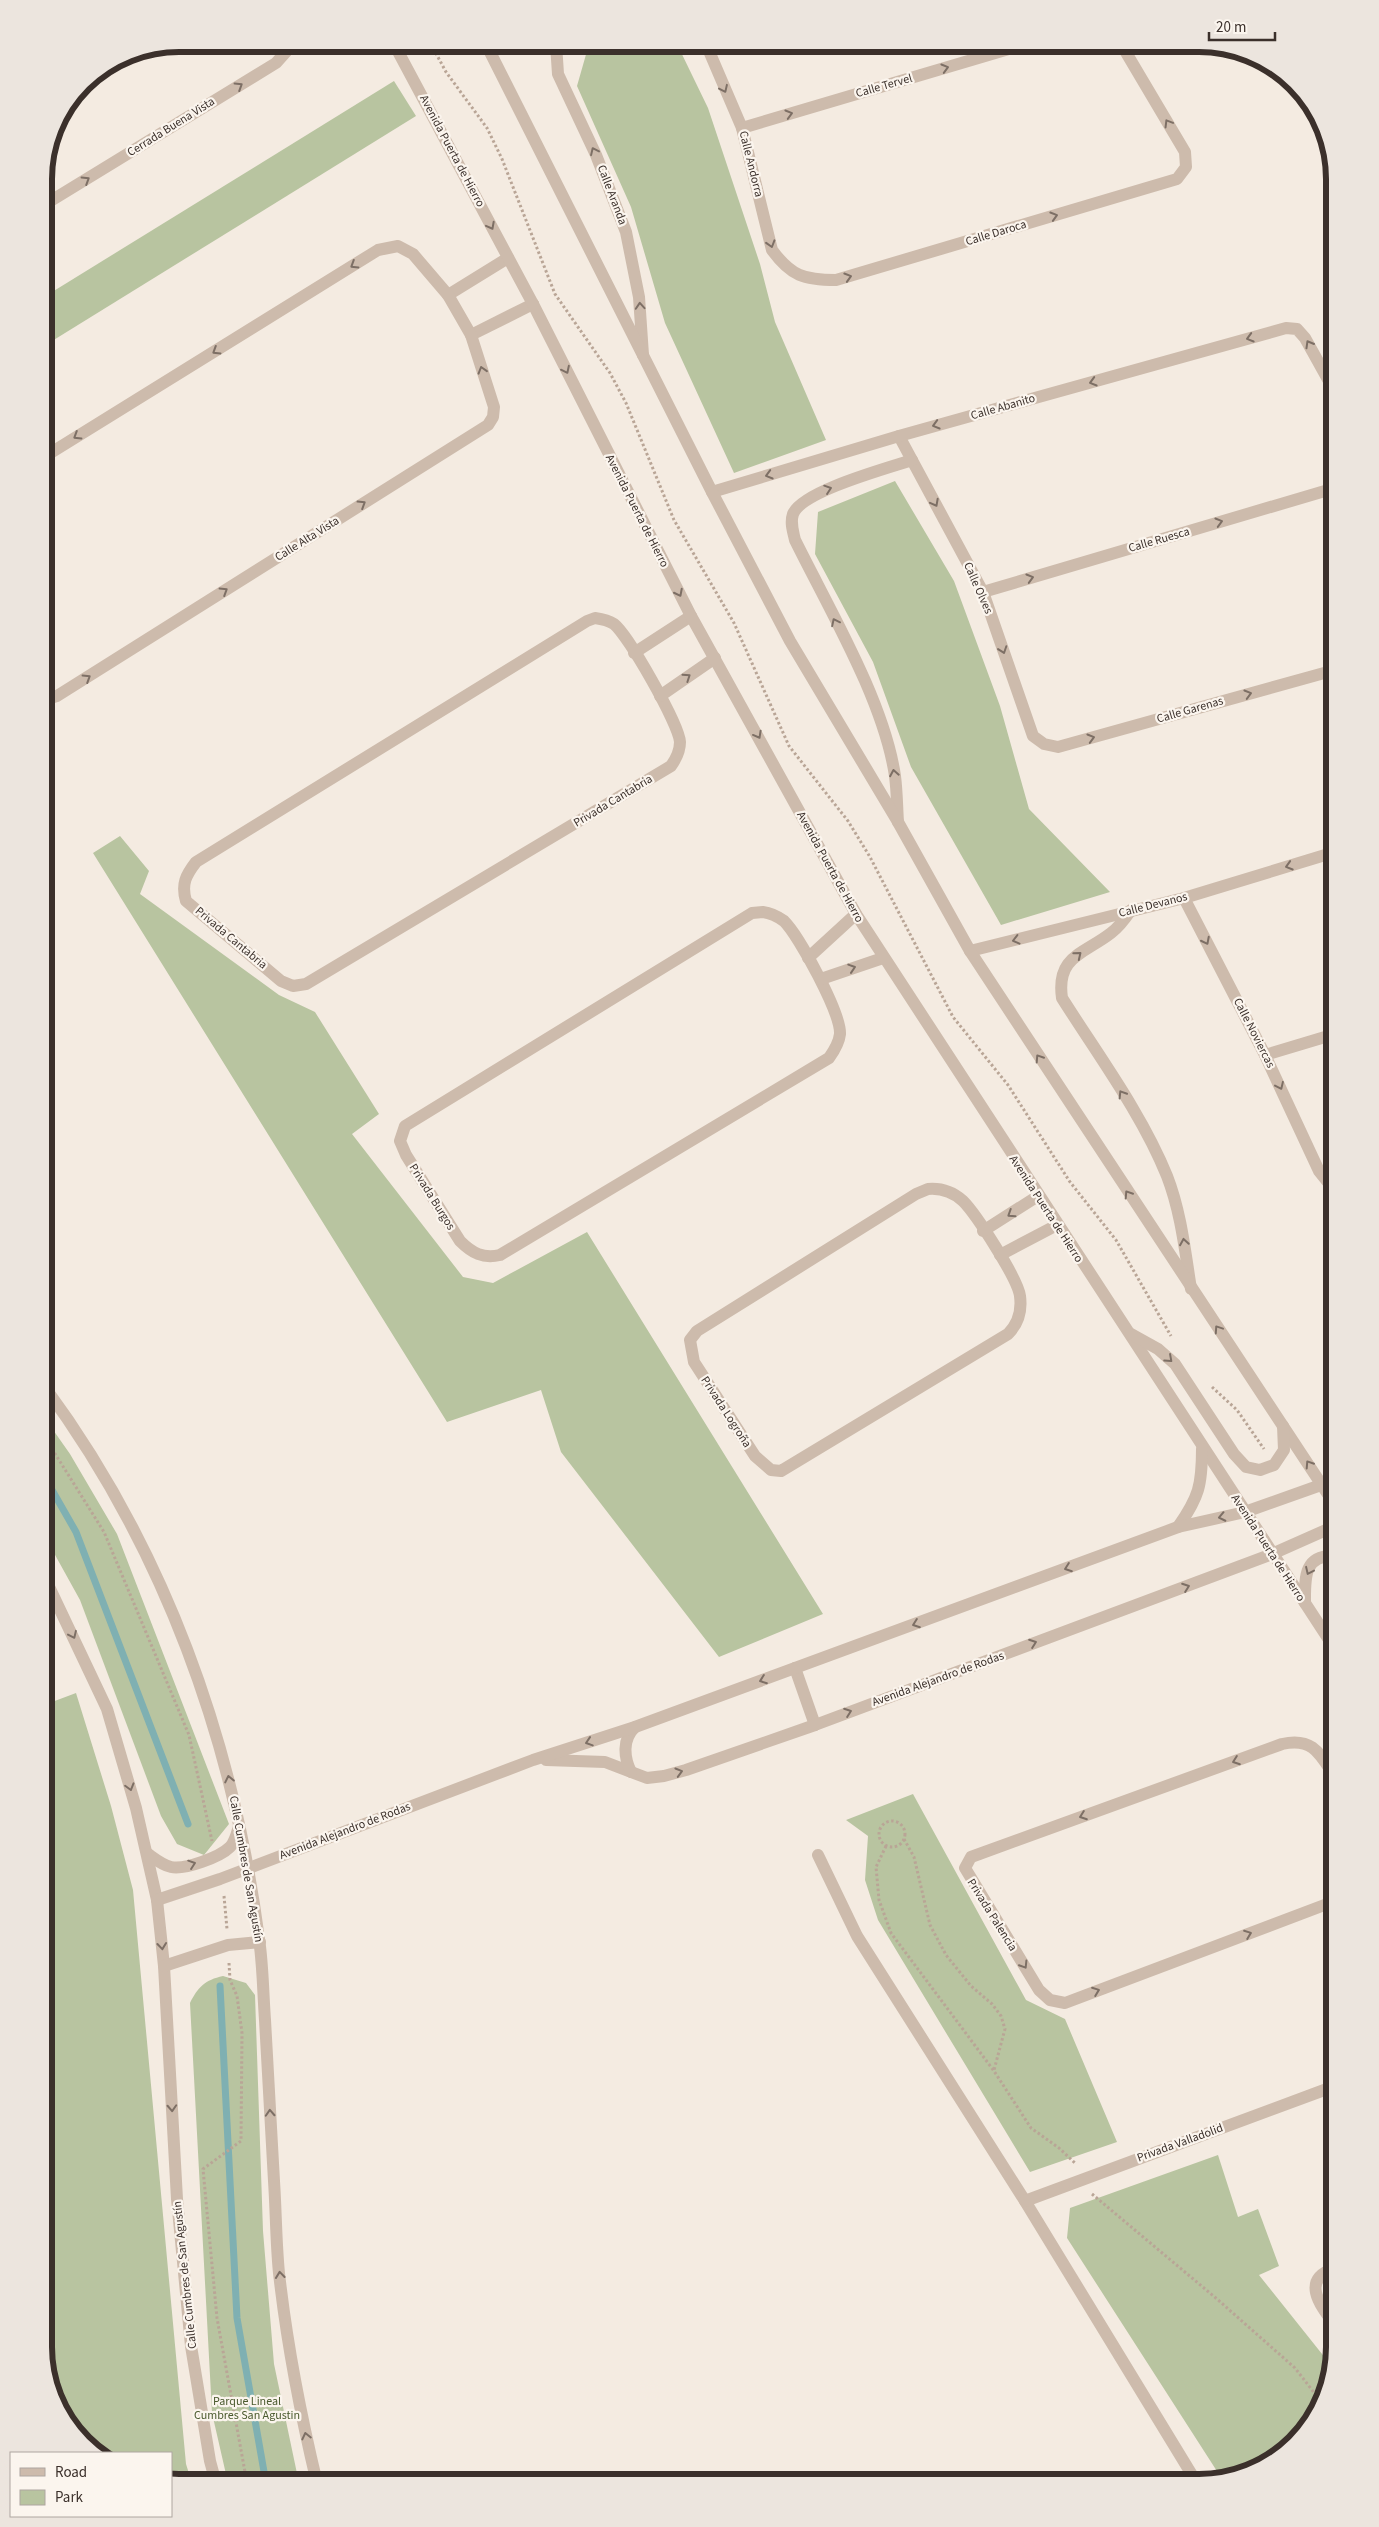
<svg xmlns="http://www.w3.org/2000/svg" width="1379" height="2527" font-family="'Source Sans 3',sans-serif">
<rect width="100%" height="100%" fill="#f4ebe1"/>
<g fill="#b8c4a0">
<path d="M589,44H677L708,108L760,264L775,322L826,440L734,473L665,323L631,207L577,86Z"/>
<path d="M394,81L416,116L44,346V297Z"/>
<path d="M895,481L954,581L1000,706L1029,809L1110,892L1001,925L911,767L873,662L815,554L818,512Z"/>
<path d="M120,836L149,871L140,894L279,995L315,1012L379,1114L352,1134L463,1277L493,1283L587,1232L823,1614L719,1657L561,1452L541,1390L447,1422L93,853Z"/>
<path d="M44,1417L70,1454L117,1534L229,1824L204,1855L177,1844L161,1816L80,1600L44,1535Z"/>
<path d="M76,1693L111,1806L133,1890L186,2464L192,2483H171V2453H98L54,2399L44,2347V1705Z"/>
<path d="M913,1794L1026,2000L1065,2019L1117,2142L1030,2172L878,1920L865,1880L868,1836L846,1820Z"/>
<path d="M223,1976L246,1983L255,1995L263,2231L274,2364L299,2483H228L212,2413L190,2003C198,1987 205,1980 223,1976Z"/>
<path d="M1218,2155L1238,2217L1258,2209L1279,2266L1259,2275L1330,2364L1312,2423L1251,2473L1222,2479L1067,2238L1070,2208Z"/>
</g>
<g fill="none" stroke-linecap="round" stroke-linejoin="round">
<g stroke="#7fb0b2" stroke-width="7">
<path d="M44,1476L76,1532L188,1824"/>
<path d="M220,1986L237,2318L266,2483"/>
</g>
<g stroke="#b9a596" stroke-width="3" stroke-dasharray="2.5 2.5" stroke-linecap="butt">
<path d="M431,44L446,72L487,128L502,159L555,294L610,373L626,403L674,520L734,623L789,746L848,821L870,857L953,1017L1008,1085L1070,1182L1116,1240L1171,1336"/>
<path d="M1212,1387L1237,1410L1264,1449"/>
<path d="M44,1436L104,1532L189,1735L212,1841"/>
<circle cx="892" cy="1834" r="13"/>
<path d="M904,1839L914,1857L930,1925L946,1955L971,1986L992,2004L1001,2016L1005,2029L994,2070"/>
<path d="M886,1846L876,1867L879,1900L891,1933L994,2071L1031,2128L1059,2148L1076,2164"/>
<path d="M224,1896L227,1929"/>
<path d="M229,1963L230,1980L237,1996L242,2033L241,2141L203,2169L217,2318L247,2483"/>
<path d="M1092,2194L1217,2299L1295,2368L1319,2399"/>
</g>
<g stroke="#cdbbac" stroke-width="12">
<path d="M556,44L558,74L596,155L626,232L639,297L643,355"/>
<path d="M706,44L742,128L772,250C791,276 804,280 836,280L1177,179L1186,167L1185,152L1121,44"/>
<path d="M742,128L1026,44"/>
<path d="M44,205L276,63L293,44"/>
<path d="M448,295L508,258"/>
<path d="M471,335L533,304"/>
<path d="M899,436L983,592L1033,736L1044,744L1058,747L1335,670"/>
<path d="M712,492L899,436L1286,328L1297,329L1305,338L1335,392"/>
<path d="M983,592L1335,488"/>
<path d="M595,618C602,619 608,620 614,624C628,635 679,724 680,742C680,751 676,759 671,766L306,984L293,986L281,981L186,901C181,884 186,875 196,862L587,621Z"/>
<path d="M634,653L691,616"/>
<path d="M660,696L715,658"/>
<path d="M44,700L57,696L488,425L493,417L494,407L471,335L448,295L413,254L398,246L378,250L44,457"/>
<path d="M898,822C897,807 897,791 895,776C884,701 829,609 795,540C793,531 790,523 793,514C802,491 888,468 912,460"/>
<path d="M1184,898L1265,1055L1319,1171L1335,1191"/>
<path d="M1131,910C1125,919 1119,927 1111,933C1084,954 1056,956 1062,998C1098,1055 1142,1114 1167,1176C1181,1212 1185,1251 1191,1289"/>
<path d="M763,912C771,913 777,916 784,921C799,936 841,1013 840,1034C839,1043 834,1051 829,1058L500,1255C483,1259 472,1253 460,1241L406,1155L400,1141L405,1126L752,913Z"/>
<path d="M970,951L1184,898L1335,852"/>
<path d="M808,958L856,914"/>
<path d="M821,979L883,958"/>
<path d="M1265,1055L1335,1034"/>
<path d="M928,1189C940,1188 953,1192 963,1201C976,1214 1018,1279 1020,1296C1022,1311 1019,1323 1008,1334L781,1471L771,1470L755,1456L694,1362L690,1340L697,1331L916,1194Z"/>
<path d="M983,1231L1038,1196"/>
<path d="M1000,1255L1057,1225"/>
<path d="M818,1855L857,1936L1025,2201L1197,2483"/>
<path d="M1335,1901L1065,2003L1050,2000L1039,1990L965,1868L971,1857L1282,1744C1313,1737 1320,1754 1335,1777"/>
<path d="M1025,2201L1335,2086"/>
<path d="M1335,2325C1320,2305 1300,2280 1335,2268"/>
</g>
<g stroke="#cdbbac" stroke-width="12">
<path d="M394,44L533,304L691,616L856,914L1335,1649"/>
<path d="M486,44L712,492L790,641L898,822L970,951L1335,1505"/>
<path d="M1131,1334L1158,1349L1175,1364L1234,1454L1246,1467L1260,1470L1274,1465L1284,1450L1283,1426"/>
<path d="M44,1386C164,1548 233,1740 259,1939C263,1965 263,1993 265,2020C268,2073 271,2127 274,2181C276,2211 276,2243 279,2273C287,2345 300,2412 317,2483"/>
<path d="M1178,1527C1199,1497 1202,1485 1202,1449"/>
<path d="M44,1576L107,1709L136,1808L157,1900L164,1966L177,2199L191,2346L210,2461L216,2483"/>
<path d="M1305,1603C1305,1579 1303,1554 1335,1556"/>
<path d="M795,1668L815,1725"/>
<path d="M546,1760L605,1762L647,1778L664,1776L686,1770L815,1725L1272,1554L1335,1526"/>
<path d="M631,1772C624,1758 622,1739 635,1727"/>
<path d="M148,1854C155,1859 162,1865 171,1867C185,1870 220,1857 230,1847C235,1842 237,1833 239,1826"/>
<path d="M157,1900L220,1879L533,1760L635,1727L1178,1527L1245,1512L1335,1480"/>
<path d="M164,1966L228,1945L260,1942"/>
</g>
</g>
<defs><path id="oneway-chevron" d="M-2-3.5L2.5 0L-2 3.5" fill="none" stroke-width="1.6" stroke-linecap="round" stroke-linejoin="round" transform="scale(1.25)"/></defs>
<g stroke="#7d6f65">
<use href="#oneway-chevron" transform="translate(945 68) rotate(-16)"/>
<use href="#oneway-chevron" transform="translate(239 86) rotate(-32)"/>
<use href="#oneway-chevron" transform="translate(724 89) rotate(65)"/>
<use href="#oneway-chevron" transform="translate(789 114) rotate(-16)"/>
<use href="#oneway-chevron" transform="translate(1168 123) rotate(-121)"/>
<use href="#oneway-chevron" transform="translate(594 151) rotate(-115)"/>
<use href="#oneway-chevron" transform="translate(86 180) rotate(-32)"/>
<use href="#oneway-chevron" transform="translate(1054 216) rotate(-17)"/>
<use href="#oneway-chevron" transform="translate(491 226) rotate(62)"/>
<use href="#oneway-chevron" transform="translate(771 244) rotate(73)"/>
<use href="#oneway-chevron" transform="translate(354 265) rotate(148)"/>
<use href="#oneway-chevron" transform="translate(848 277) rotate(-17)"/>
<use href="#oneway-chevron" transform="translate(640 306) rotate(-94)"/>
<use href="#oneway-chevron" transform="translate(1250 338) rotate(164)"/>
<use href="#oneway-chevron" transform="translate(1309 344) rotate(-120)"/>
<use href="#oneway-chevron" transform="translate(216 351) rotate(148)"/>
<use href="#oneway-chevron" transform="translate(482 370) rotate(-107)"/>
<use href="#oneway-chevron" transform="translate(566 370) rotate(64)"/>
<use href="#oneway-chevron" transform="translate(1093 382) rotate(164)"/>
<use href="#oneway-chevron" transform="translate(936 425) rotate(164)"/>
<use href="#oneway-chevron" transform="translate(77 436) rotate(148)"/>
<use href="#oneway-chevron" transform="translate(769 475) rotate(164)"/>
<use href="#oneway-chevron" transform="translate(828 489) rotate(-19)"/>
<use href="#oneway-chevron" transform="translate(935 503) rotate(62)"/>
<use href="#oneway-chevron" transform="translate(362 504) rotate(-32)"/>
<use href="#oneway-chevron" transform="translate(1219 522) rotate(-16)"/>
<use href="#oneway-chevron" transform="translate(1030 578) rotate(-16)"/>
<use href="#oneway-chevron" transform="translate(224 591) rotate(-32)"/>
<use href="#oneway-chevron" transform="translate(679 593) rotate(63)"/>
<use href="#oneway-chevron" transform="translate(835 622) rotate(-116)"/>
<use href="#oneway-chevron" transform="translate(1003 650) rotate(71)"/>
<use href="#oneway-chevron" transform="translate(687 677) rotate(-34)"/>
<use href="#oneway-chevron" transform="translate(87 678) rotate(-32)"/>
<use href="#oneway-chevron" transform="translate(1248 694) rotate(-16)"/>
<use href="#oneway-chevron" transform="translate(758 735) rotate(61)"/>
<use href="#oneway-chevron" transform="translate(1091 738) rotate(-16)"/>
<use href="#oneway-chevron" transform="translate(894 773) rotate(-100)"/>
<use href="#oneway-chevron" transform="translate(1289 866) rotate(163)"/>
<use href="#oneway-chevron" transform="translate(1016 940) rotate(166)"/>
<use href="#oneway-chevron" transform="translate(1206 941) rotate(63)"/>
<use href="#oneway-chevron" transform="translate(1078 955) rotate(-39)"/>
<use href="#oneway-chevron" transform="translate(852 968) rotate(-18)"/>
<use href="#oneway-chevron" transform="translate(1039 1058) rotate(-123)"/>
<use href="#oneway-chevron" transform="translate(1280 1086) rotate(65)"/>
<use href="#oneway-chevron" transform="translate(1122 1094) rotate(-122)"/>
<use href="#oneway-chevron" transform="translate(1128 1194) rotate(-123)"/>
<use href="#oneway-chevron" transform="translate(1011 1214) rotate(147)"/>
<use href="#oneway-chevron" transform="translate(1184 1242) rotate(-99)"/>
<use href="#oneway-chevron" transform="translate(1218 1329) rotate(-124)"/>
<use href="#oneway-chevron" transform="translate(1169 1359) rotate(42)"/>
<use href="#oneway-chevron" transform="translate(1309 1464) rotate(-123)"/>
<use href="#oneway-chevron" transform="translate(1222 1517) rotate(168)"/>
<use href="#oneway-chevron" transform="translate(1068 1568) rotate(160)"/>
<use href="#oneway-chevron" transform="translate(1309 1571) rotate(115)"/>
<use href="#oneway-chevron" transform="translate(1186 1587) rotate(-20)"/>
<use href="#oneway-chevron" transform="translate(916 1624) rotate(160)"/>
<use href="#oneway-chevron" transform="translate(73 1635) rotate(65)"/>
<use href="#oneway-chevron" transform="translate(1033 1643) rotate(-20)"/>
<use href="#oneway-chevron" transform="translate(763 1680) rotate(160)"/>
<use href="#oneway-chevron" transform="translate(848 1712) rotate(-20)"/>
<use href="#oneway-chevron" transform="translate(589 1742) rotate(162)"/>
<use href="#oneway-chevron" transform="translate(1236 1761) rotate(160)"/>
<use href="#oneway-chevron" transform="translate(679 1772) rotate(-16)"/>
<use href="#oneway-chevron" transform="translate(229 1779) rotate(-102)"/>
<use href="#oneway-chevron" transform="translate(130 1787) rotate(74)"/>
<use href="#oneway-chevron" transform="translate(1083 1816) rotate(160)"/>
<use href="#oneway-chevron" transform="translate(192 1864) rotate(-19)"/>
<use href="#oneway-chevron" transform="translate(1248 1934) rotate(-21)"/>
<use href="#oneway-chevron" transform="translate(162 1946) rotate(84)"/>
<use href="#oneway-chevron" transform="translate(1024 1965) rotate(58)"/>
<use href="#oneway-chevron" transform="translate(1096 1991) rotate(-21)"/>
<use href="#oneway-chevron" transform="translate(172 2108) rotate(87)"/>
<use href="#oneway-chevron" transform="translate(270 2113) rotate(-93)"/>
<use href="#oneway-chevron" transform="translate(280 2275) rotate(-96)"/>
<use href="#oneway-chevron" transform="translate(306 2436) rotate(-103)"/>
</g>
<g text-anchor="middle" dominant-baseline="central" stroke-width="4.5" stroke-linejoin="round" paint-order="stroke">
<g font-size="12" fill="#3b302b" stroke="#fbf5ee">
<text transform="translate(884 86) rotate(-16)">Calle Tervel</text>
<text transform="translate(171 127) rotate(-32)">Cerrada Buena Vista</text>
<text transform="translate(452 151) rotate(62)">Avenida Puerta de Hierro</text>
<text transform="translate(751 164) rotate(76)">Calle Andorra</text>
<text transform="translate(612 195) rotate(69)">Calle Aranda</text>
<text transform="translate(996 233) rotate(-17)">Calle Daroca</text>
<text transform="translate(1003 407) rotate(-16)">Calle Abanito</text>
<text transform="translate(637 511) rotate(63)">Avenida Puerta de Hierro</text>
<text transform="translate(307 539) rotate(-32)">Calle Alta Vista</text>
<text transform="translate(1159 540) rotate(-16)">Calle Ruesca</text>
<text transform="translate(978 588) rotate(66)">Calle Olves</text>
<text transform="translate(1190 710) rotate(-16)">Calle Garenas</text>
<text transform="translate(613 801) rotate(-31)">Privada Cantabria</text>
<text transform="translate(830 867) rotate(61)">Avenida Puerta de Hierro</text>
<text transform="translate(1153 905) rotate(-14)">Calle Devanos</text>
<text transform="translate(231 938) rotate(40)">Privada Cantabria</text>
<text transform="translate(1254 1033) rotate(63)">Calle Noviercas</text>
<text transform="translate(432 1197) rotate(58)">Privada Burgos</text>
<text transform="translate(1046 1209) rotate(57)">Avenida Puerta de Hierro</text>
<text transform="translate(726 1412) rotate(57)">Privada Logroña</text>
<text transform="translate(1268 1548) rotate(57)">Avenida Puerta de Hierro</text>
<text transform="translate(938 1679) rotate(-20)">Avenida Alejandro de Rodas</text>
<text transform="translate(345 1831) rotate(-21)">Avenida Alejandro de Rodas</text>
<text transform="translate(246 1869) rotate(80)">Calle Cumbres de San Agustín</text>
<text transform="translate(992 1915) rotate(58)">Privada Palencia</text>
<text transform="translate(1180 2143) rotate(-20)">Privada Valladolid</text>
<text transform="translate(185 2275) rotate(-96)">Calle Cumbres de San Agustín</text>
</g>
<g font-size="12" fill="#4a5a2e" stroke="#fbf5ee">
<text x="247" y="2401">Parque Lineal<tspan x="247" dy="14">Cumbres San Agustin</tspan></text>
</g>
</g>
<path d="M0 0H1379V2527H0ZM179 52H1199A127 127 0 0 1 1326 179V2347A127 127 0 0 1 1199 2474H179A127 127 0 0 1 52 2347V179A127 127 0 0 1 179 52Z" fill="#ece5de" fill-rule="evenodd"/>
<path fill="none" stroke="#3b302b" stroke-width="6" d="M179 52H1199A127 127 0 0 1 1326 179V2347A127 127 0 0 1 1199 2474H179A127 127 0 0 1 52 2347V179A127 127 0 0 1 179 52Z"/>
<rect x="10" y="2452" width="162" height="65" fill="#fbf5ee" stroke="#aea6a0"/>
<rect x="20" y="2468" width="25" height="8" fill="#cdbbac" stroke="#aea6a0"/>
<text x="55" y="2477" font-size="15" fill="#3b302b">Road</text>
<rect x="20" y="2490" width="25" height="15" fill="#b8c4a0" stroke="#aea6a0"/>
<text x="55" y="2502" font-size="15" fill="#3b302b">Park</text>
<path d="M1209 32v8h66v-8" fill="none" stroke="#3b302b" stroke-width="2.5"/>
<text x="1216" y="32" font-size="15" fill="#3b302b" stroke="#fbf5ee" stroke-width="4" paint-order="stroke">20 m</text>
</svg>
